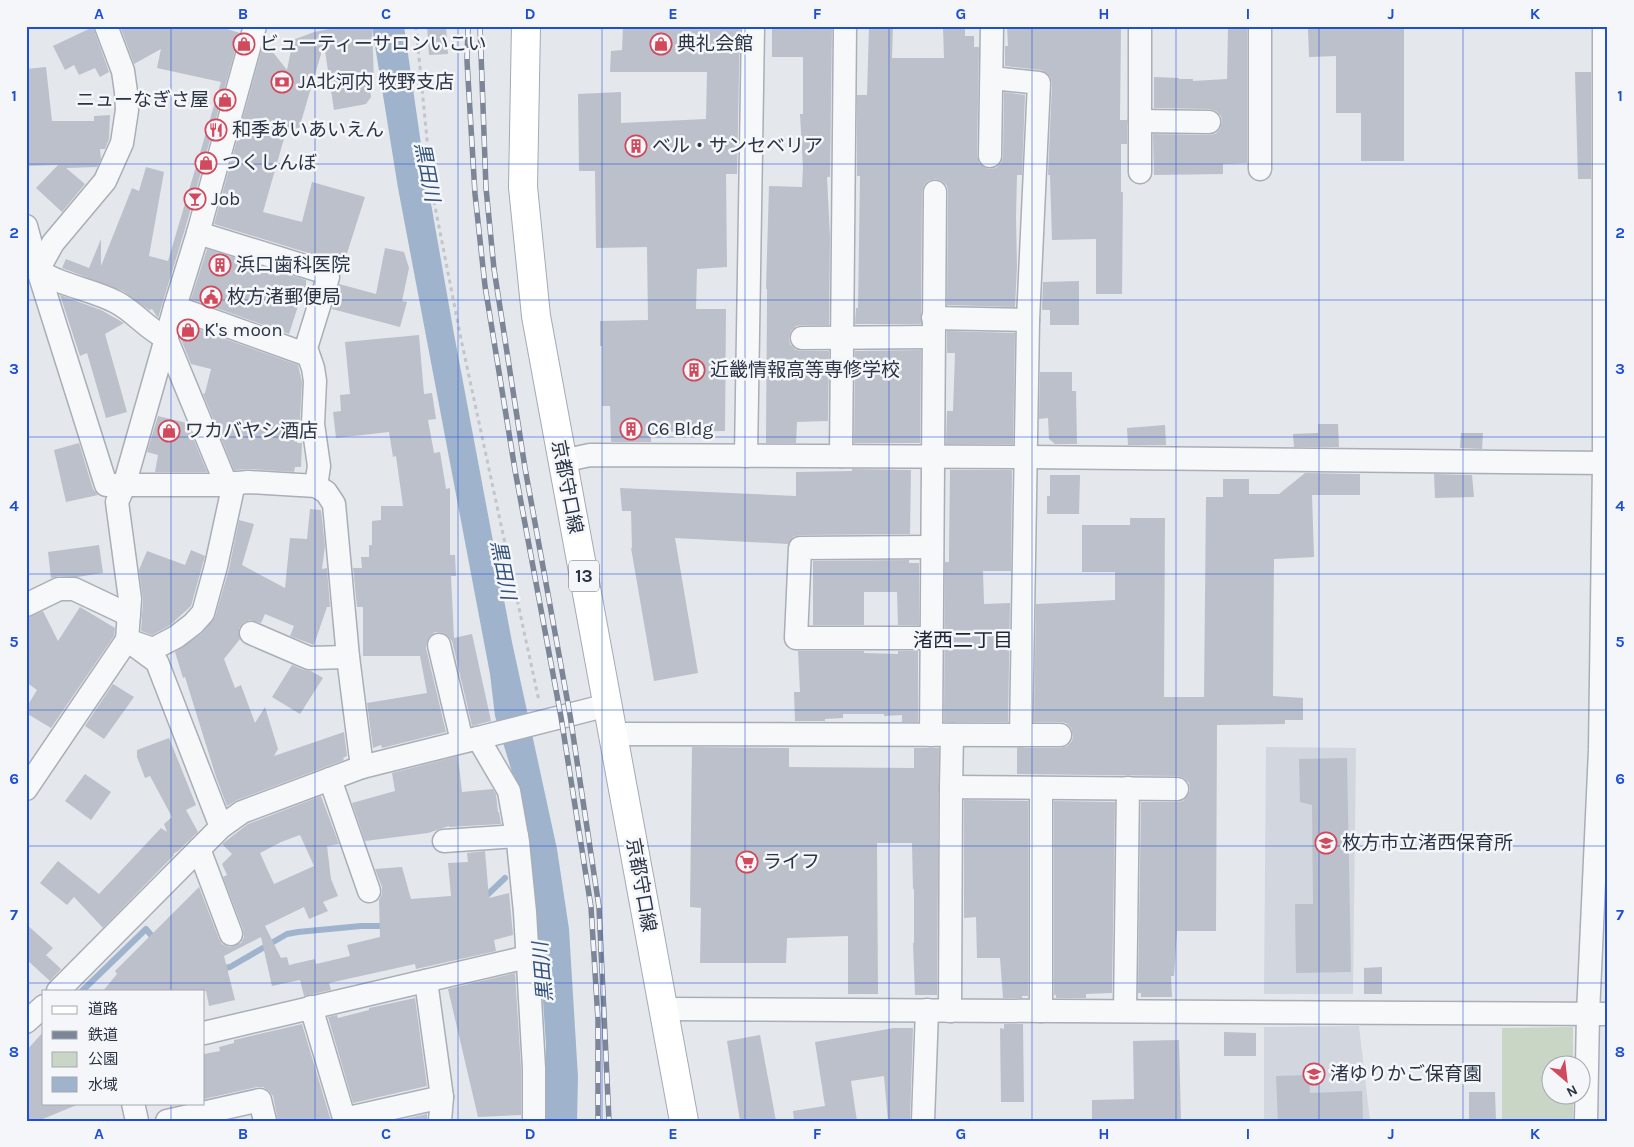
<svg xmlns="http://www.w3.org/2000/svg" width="1634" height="1147" font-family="Karla,'Noto Sans JP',sans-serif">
<rect width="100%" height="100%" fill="#e4e7ec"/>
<g fill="#d2d6de">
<path d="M1266,747L1356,748L1353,994H1264Z"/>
<path d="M1359,1026L1370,1121H1264V1027Z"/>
</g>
<path fill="#c9d6c5" d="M1573,1027V1064H1552V1094L1573,1095V1121H1502V1028Z"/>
<path fill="#9fb4cc" d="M404,26L423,158L454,334L512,642L557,849L569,929L578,1077L577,1121H545L546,1045L540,956L524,812L495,716L490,674L398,188L372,27Z"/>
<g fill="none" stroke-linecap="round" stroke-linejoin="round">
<g stroke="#9fb4cc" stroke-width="6">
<path d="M484,898L505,878"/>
<path d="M220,969L230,967L287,934L298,932L361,926H388"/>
<path d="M82,991L146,929L155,940"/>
</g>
</g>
<g fill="#bbc0ca" fill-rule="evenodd">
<path d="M120,26H217L240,33L185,229L158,318L152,309L149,310L123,291L62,268L66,259L89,268L101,239V266L132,188L139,191L146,167L164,172L149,256L168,261L221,82L157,68L161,49L134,64Z"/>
<path d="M344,26H372L374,82L370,90L371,97L366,104L334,110L324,44L298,132L287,128L263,212L302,222L312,182L365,197L342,269H339L336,264L331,260L214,224L264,41L287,70L293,40L314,32Z"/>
<path d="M427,26H446L448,54L429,55Z"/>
<path d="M623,26H740L737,174H726L727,267L697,269L696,309H726L725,431L651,432V442H611L610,406H602V346H600V321L648,320L647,247L596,248L595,171H579L578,94L621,92V123L706,119L707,72H610L611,51L622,50Z"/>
<path d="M772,26H832L830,177H827L830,237L829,325H802L796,326L791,331L789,338L790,344L796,350L802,351H829L828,421L797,422L796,443H766V435L767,305V289H766L769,186L802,187L803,168L800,114H803V57H772Z"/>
<path d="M869,26H893L892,58H944L943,26H965V36H974V47H979L977,156L979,163L984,167L989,169L996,168L1001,163L1003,157L1004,92L1025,95L1022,175H1017L1016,217L1017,266L1015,307L947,305L948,192L947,186L942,181L935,179L928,181L924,185L922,192L921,324H855L856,308H858L860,176H857V95H867Z"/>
<path d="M1007,26H1121L1120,120H1127V144H1121V192H1123L1122,294H1096V239L1052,240L1050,175H1048L1052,84L1051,78L1047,73L1041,70L1005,66V46H1008Z"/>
<path d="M1228,26H1247V163L1223,164V174L1154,175L1153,134L1209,135L1215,134L1220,129L1222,122L1221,116L1216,111L1210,109L1154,108V77L1179,78V79H1193V81L1227,79Z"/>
<path d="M1336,26H1404V161H1361V113H1336V56L1309,57L1308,29L1336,28Z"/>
<path d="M93,27L109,72L100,77L95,68L79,75L74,65L65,70L53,46Z"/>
<path d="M46,67L52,121H94V116L110,115L109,139L105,149H100L101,159L97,167L66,168L85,184L62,212L36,188L58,165L26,166V69Z"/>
<path d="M1575,72H1591V179H1578Z"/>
<path d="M385,248L404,252L409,268L402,301L407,302L400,327L332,309L339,284L376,294Z"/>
<path d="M207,249L306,280V305L299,303L289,334L191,299Z"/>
<path d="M1079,281V325H1050V310H1042L1043,282Z"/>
<path d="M60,295L101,310L124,323L105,334L127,412L106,418L87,353L80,356Z"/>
<path d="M184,324L298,365L302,382L300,419L297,443H302L301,467H295L294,472L249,469L234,470L203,394L205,393L211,369L191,364L180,337Z"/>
<path d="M947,331L1015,333L1013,444H946L947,411H953L955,353H947Z"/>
<path d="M419,335L424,394L432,393L436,419L428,420L434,453L440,452L446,489L450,488V555H455L456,576H451L454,638L472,634L491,721L472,726L452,641L448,636L443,633L435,632L430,636L427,641L426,648L446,732L382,748L381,745L373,748L367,703L427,693L420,656H363V607H357L353,568H362L361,557H369V545H372V521L381,520V506H403L396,456L393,457L389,432L336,438L333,412L341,411L340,395L350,394L345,342Z"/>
<path d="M921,350L920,443H854L855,351Z"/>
<path d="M1040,372H1072V391H1076L1077,444H1055L1049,439L1048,418L1039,419Z"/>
<path d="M158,416L187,423L207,472H155L158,455L147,452Z"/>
<path d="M1318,424H1338L1339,447H1294L1293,434L1318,433Z"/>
<path d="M1165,425L1166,445H1128L1127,428Z"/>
<path d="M1461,433H1483L1482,449L1460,448Z"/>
<path d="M79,443L93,489L98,495L66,502L54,450Z"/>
<path d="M852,469L911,470L910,534L800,535L793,537L788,544L675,538L698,673L654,681L631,548H632L631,511H622L620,488L796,496V472L852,471Z"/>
<path d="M950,470H1012L1011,571H983L984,604L1010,603L1008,722H944L945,562H949V553Z"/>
<path d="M1305,473L1360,474V495H1312L1314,557L1274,559L1273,696L1303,698V720H1285V724L1217,725L1216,931H1177L1174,976H1171L1172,997H1141V993H1138L1141,802H1177L1183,801L1188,795L1190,790L1189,783L1184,778L1177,776L1017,774V748H1060L1067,746L1072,741L1073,736L1071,728L1066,723L1060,722H1034L1036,604L1115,600V572H1082V525H1130V518H1165L1164,697H1204L1206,497H1223V479H1249V494H1279Z"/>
<path d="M1434,474L1472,475L1474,497L1435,498Z"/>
<path d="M1050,475H1080L1079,514H1047V496H1050Z"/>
<path d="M310,509L321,510L325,546L322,569L327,568L330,607H327L314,645L290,636L294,626L265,614L261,623L250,620L243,623L239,628L240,639L224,659L235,688L241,685L255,723L265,707L278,749L274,756L344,732L347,756L343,758L344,760L237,800L227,806L216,777L185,677L183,678L175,652L201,634L215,617L229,569L239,520L254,524L242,565L285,588L290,538L307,539Z"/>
<path d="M99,545L103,573L77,577L59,576L51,578L48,552Z"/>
<path d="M191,550L205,556L191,606L169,626L152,635L141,631L143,600L139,570L147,551L185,565Z"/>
<path d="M909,560V563H919V625H898L897,592H864V625H813V561Z"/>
<path d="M80,607L115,628L114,636L51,728L26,713V708L37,690L26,682V618L43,611L58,641Z"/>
<path d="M798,651H864V653L898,654V651H918V722H902V715L884,716V714H843V718L825,719V721H795L794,692H800Z"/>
<path d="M292,665L304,670L311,671L323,678L300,714L272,697Z"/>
<path d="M113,684L134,697L104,739L85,726Z"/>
<path d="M169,738L196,805L186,810L198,832L178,851L173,854L174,855L103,928L74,897L67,905L40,883L58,861L99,894L161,828L167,832L164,824L172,817L150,776L145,778L137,757V750Z"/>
<path d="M692,747L789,748V767L914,768V748H939L937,995H915L913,943H914V889H913L912,843H877L878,994H848V936L787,938L786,963H700L701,908L690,907Z"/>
<path d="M458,756L462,792L493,789L496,794L498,812H499L501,824L449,827V826L428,833L365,841L352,803L395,791L392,773Z"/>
<path d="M1347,758L1351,972L1296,973L1295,904H1313L1312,805L1300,802L1299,759Z"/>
<path d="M85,774L111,792L91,820L65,801Z"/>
<path d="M321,796L339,844L327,846L331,879L338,896L323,902L328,911L309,919L304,907L265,926L281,958L287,957L289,965L315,959L316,964L350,956L347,945L380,937L379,900L382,894V887L375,869L402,867L411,899L451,896L448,863L468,862L467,853L485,851L489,898L509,893L513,935L494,940L496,951L416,969L415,964L329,983L331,990L304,996L300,980L272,986L261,937L224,956L235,1000L209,1006L206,991H103L117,974L115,971L199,887L219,939L222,944L229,947L235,946L241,943L244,937L243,929L223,877L227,875L222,864L232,854L222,844L248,824ZM300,835L314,866L274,884L260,853L281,842Z"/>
<path d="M964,800L1028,801V996H1022V998H1003L1000,958H977L976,917L964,918Z"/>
<path d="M1054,801L1115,802L1112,993L1086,994V998H1056V995H1054Z"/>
<path d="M26,924L53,948L46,955L61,969L50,981L26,959Z"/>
<path d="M1382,967V994H1364V968Z"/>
<path d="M515,973L521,1068V1115L478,1117L448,989Z"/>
<path d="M415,998L427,1086L353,1103L328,1017L337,1015L338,1018L369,1010V1008Z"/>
<path d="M302,1024L331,1121H278L273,1096L269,1091L263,1087H257L204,1099V1054L220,1051L219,1047L234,1043V1040Z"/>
<path d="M1004,1024H1023L1024,1102H1001L1000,1028L1004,1029Z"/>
<path d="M894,1028H913L910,1121H888L884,1076L851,1081L857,1121H794L793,1111L825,1106L815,1042Z"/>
<path d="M44,1031V1103L79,1104L38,1121H26V1051Z"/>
<path d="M1224,1032L1256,1033V1056H1224Z"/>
<path d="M760,1035L776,1121H740L727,1041Z"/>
<path d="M1179,1040L1181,1121H1092V1100L1134,1099L1133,1041Z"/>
<path d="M1309,1075L1310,1093L1362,1091L1363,1121H1278L1276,1076Z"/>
<path d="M1469,1092H1495L1496,1121H1469Z"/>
<path d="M427,1114V1121H396Z"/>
</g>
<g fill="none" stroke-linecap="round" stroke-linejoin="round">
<g stroke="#a9aeb7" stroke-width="25">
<g id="minor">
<path d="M106,26L123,71L126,92L127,110L122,143L105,181L53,243L38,270C61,286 91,289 116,302C134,311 147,329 166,338L226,484"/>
<path d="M1260,26V169"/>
<path d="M992,78L1039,83L1028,320L1021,735"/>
<path d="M1140,121L1209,122"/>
<path d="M990,156L992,26"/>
<path d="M1140,172V26"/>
<path d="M26,226L38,270L106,485H218L248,482L316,486L326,492L334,504L348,657L362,767"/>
<path d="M198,233L327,273L328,277L306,348L313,368L315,381L313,424L319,466L316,486"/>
<path d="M175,307L308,355"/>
<path d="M933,318L1028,320"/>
<path d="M802,338L933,337"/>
<path d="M746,456L753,26"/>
<path d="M841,456L845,26"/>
<path d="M562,461L590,455L1026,457L1608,463"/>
<path d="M26,605L59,589H74L129,615"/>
<path d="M251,633L309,658L348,657"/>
<path d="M931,638H796L800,548L931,547"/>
<path d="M439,645L462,741"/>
<path d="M614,734L1060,735"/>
<path d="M931,735L935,192"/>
<path d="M478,738L608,705"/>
<path d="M330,779L369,891"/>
<path d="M951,787L952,735"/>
<path d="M1041,788V1011"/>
<path d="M26,789L127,640L153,649L176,637L193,624L203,613L216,566L234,483"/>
<path d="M221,827L242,812L362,767L478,738L509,791L518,842L525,912L534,1068V1121"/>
<path d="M444,841L517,836"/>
<path d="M199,849L231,934"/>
<path d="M426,981L442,1097L440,1121"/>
<path d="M58,991L221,827L157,662L127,640L130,599L117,502L124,486L175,307L198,233L255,26"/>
<path d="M311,1007L345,1121"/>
<path d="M663,1009L1608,1014"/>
<path d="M950,1011L951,787L1177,789"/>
<path d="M1125,1011L1128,788"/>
<path d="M26,1022L44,1006"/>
<path d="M204,1033L527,957"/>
<path d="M133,1103L137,1121"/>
<path d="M344,1119L442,1097"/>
<path d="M167,1121L260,1100L265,1121"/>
<path d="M923,1121L927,1010"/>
<path d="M1586,1121L1588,1014L1600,750L1604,463V26"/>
</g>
</g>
<g stroke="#a3abb8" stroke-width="30">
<path id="major" d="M526,26L523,187L536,316L684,1121"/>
</g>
<path stroke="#c2c5cb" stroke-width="3" stroke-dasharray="4 4" stroke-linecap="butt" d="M416,26L432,191L461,339L539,701"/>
<use href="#minor" stroke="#f7f8fa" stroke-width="22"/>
<use href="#major" stroke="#fff" stroke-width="28"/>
<g stroke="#7d8696" stroke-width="5.5">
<g id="rail">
<path d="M468,26L467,61L475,194L485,286L515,470L561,717L591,907L598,1020V1121"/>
<path d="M480,26L486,188L494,269L525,468L570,715L599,907L609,1121"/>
</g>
</g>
<use href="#rail" stroke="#f4f6f9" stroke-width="4" stroke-dasharray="11" stroke-linecap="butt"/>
</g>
<path fill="none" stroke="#1d4ed8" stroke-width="1" stroke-opacity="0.55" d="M171,26V991M315,26V1121M458,26V1121M602,26V1121M745,26V1121M889,26V1121M1032,26V1121M1176,26V1121M1319,26V1121M1463,26V1121M26,164H1608M26,300H1608M26,437H1608M26,574H1608M26,710H1608M26,846H1608M26,983H1608M171,1103V1121"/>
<defs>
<g id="shop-ring" transform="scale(1.125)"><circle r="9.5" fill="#f4f6f9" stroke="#d1495b" stroke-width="1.5"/><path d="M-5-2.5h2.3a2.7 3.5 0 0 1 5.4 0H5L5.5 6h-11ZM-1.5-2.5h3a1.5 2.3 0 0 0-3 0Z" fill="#d1495b"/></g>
<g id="bank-ring" transform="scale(1.125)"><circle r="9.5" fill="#f4f6f9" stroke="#d1495b" stroke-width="1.5"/><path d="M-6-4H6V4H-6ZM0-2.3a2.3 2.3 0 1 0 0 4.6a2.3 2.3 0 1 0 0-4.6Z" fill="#d1495b"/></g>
<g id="restaurant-ring" transform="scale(1.125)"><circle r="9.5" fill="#f4f6f9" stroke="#d1495b" stroke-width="1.5"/><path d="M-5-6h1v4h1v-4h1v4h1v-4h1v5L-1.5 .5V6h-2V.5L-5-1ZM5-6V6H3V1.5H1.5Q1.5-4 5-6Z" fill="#d1495b"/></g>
<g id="building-ring" transform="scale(1.125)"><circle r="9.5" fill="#f4f6f9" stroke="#d1495b" stroke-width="1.5"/><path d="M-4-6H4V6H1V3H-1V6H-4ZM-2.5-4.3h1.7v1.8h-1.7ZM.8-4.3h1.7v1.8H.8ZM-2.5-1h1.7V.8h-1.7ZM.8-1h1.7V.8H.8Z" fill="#d1495b"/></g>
<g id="bar-ring" transform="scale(1.125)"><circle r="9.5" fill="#f4f6f9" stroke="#d1495b" stroke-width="1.5"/><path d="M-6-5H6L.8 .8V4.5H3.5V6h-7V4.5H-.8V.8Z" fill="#d1495b"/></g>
<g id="civic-ring" transform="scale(1.125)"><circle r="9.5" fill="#f4f6f9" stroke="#d1495b" stroke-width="1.5"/><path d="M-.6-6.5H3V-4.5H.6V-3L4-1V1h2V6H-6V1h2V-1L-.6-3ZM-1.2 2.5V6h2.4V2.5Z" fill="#d1495b"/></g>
<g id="school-ring" transform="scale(1.125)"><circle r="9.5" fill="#f4f6f9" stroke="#d1495b" stroke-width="1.5"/><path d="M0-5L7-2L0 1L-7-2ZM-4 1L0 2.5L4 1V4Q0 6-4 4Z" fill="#d1495b"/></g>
<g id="supermarket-ring" transform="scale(1.125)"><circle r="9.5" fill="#f4f6f9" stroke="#d1495b" stroke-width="1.5"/><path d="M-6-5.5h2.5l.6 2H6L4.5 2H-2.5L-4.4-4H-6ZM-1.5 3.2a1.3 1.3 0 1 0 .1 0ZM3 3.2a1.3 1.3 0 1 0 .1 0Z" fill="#d1495b"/></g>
</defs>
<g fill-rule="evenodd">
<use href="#shop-ring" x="244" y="44"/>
<use href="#shop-ring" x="661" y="44"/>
<use href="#bank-ring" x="282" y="82"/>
<use href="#shop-ring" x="225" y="100"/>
<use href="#restaurant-ring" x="216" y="130"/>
<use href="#building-ring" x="636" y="146"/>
<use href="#shop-ring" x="206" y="163"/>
<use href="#bar-ring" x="195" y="199"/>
<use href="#building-ring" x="220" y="265"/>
<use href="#civic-ring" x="211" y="297"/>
<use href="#shop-ring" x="188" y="330"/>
<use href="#building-ring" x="694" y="370"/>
<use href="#building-ring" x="631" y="429"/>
<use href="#shop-ring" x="169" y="431"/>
<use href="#school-ring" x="1326" y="843"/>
<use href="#supermarket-ring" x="747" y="862"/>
<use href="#school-ring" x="1314" y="1074"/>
</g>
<g text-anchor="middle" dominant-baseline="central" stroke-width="5" stroke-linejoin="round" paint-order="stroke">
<rect fill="#f4f6f9" stroke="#676e7b" stroke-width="1" x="569" y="560.5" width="30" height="31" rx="4"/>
<g font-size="18" font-weight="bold" fill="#2b3445">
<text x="584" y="576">13</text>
</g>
<g font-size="19" fill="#2b3445" stroke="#f4f6f9" text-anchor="start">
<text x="260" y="44">ビューティーサロンいこい</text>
<text x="677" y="44">典礼会館</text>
<text x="298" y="82">JA北河内 牧野支店</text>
<text x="209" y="100" text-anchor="end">ニューなぎさ屋</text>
<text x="232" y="130">和季あいあいえん</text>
<text x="652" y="146">ベル・サンセベリア</text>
<text x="222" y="163">つくしんぼ</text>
<text x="211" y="199">Job</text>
<text x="236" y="265">浜口歯科医院</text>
<text x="227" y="297">枚方渚郵便局</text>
<text x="204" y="330">K's moon</text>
<text x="710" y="370">近畿情報高等専修学校</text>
<text x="647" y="429">C6 Bldg</text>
<text x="185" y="431">ワカバヤシ酒店</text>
<text x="1342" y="843">枚方市立渚西保育所</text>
<text x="763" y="862">ライフ</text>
<text x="1330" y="1074">渚ゆりかご保育園</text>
</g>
<g font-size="19" fill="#2b3445" stroke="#f4f6f9">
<text transform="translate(567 487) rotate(79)">京都守口線</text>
<text transform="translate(641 885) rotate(80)">京都守口線</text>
</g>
<g font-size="20" font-style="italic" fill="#34527a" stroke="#f4f6f9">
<text transform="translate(427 172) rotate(79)">黒田川</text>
<text transform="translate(503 570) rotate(79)">黒田川</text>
<text transform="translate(543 972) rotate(-95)">黒田川</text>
</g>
<g font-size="20" fill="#1d2536" stroke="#f4f6f9">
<text x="963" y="640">渚西二丁目</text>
</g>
</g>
<rect width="1634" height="1147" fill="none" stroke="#f4f6f9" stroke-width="55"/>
<rect x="42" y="990" width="162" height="115" fill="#f4f6f9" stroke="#a4a8b1"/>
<rect x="52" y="1006" width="25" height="8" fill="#ffffff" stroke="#a4a8b1"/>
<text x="88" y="1014" font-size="15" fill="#2b3445">道路</text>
<rect x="52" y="1031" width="25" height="8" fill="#7d8696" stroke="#a4a8b1"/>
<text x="88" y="1040" font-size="15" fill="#2b3445">鉄道</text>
<rect x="52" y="1052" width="25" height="15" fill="#c9d6c5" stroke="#a4a8b1"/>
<text x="88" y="1064" font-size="15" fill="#2b3445">公園</text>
<rect x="52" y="1077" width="25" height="15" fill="#9fb4cc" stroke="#a4a8b1"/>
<text x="88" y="1090" font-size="15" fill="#2b3445">水域</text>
<g transform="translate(1566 1080) rotate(152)"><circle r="24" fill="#f4f6f9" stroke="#a4a8b1"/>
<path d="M0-4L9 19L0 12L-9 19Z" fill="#d1495b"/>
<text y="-8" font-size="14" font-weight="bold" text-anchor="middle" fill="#2b3445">N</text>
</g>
<rect x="28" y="28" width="1578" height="1092" fill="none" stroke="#1d4ed8" stroke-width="2"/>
<g font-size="16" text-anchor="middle" font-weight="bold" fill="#1d4ed8">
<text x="99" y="19">A</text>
<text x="243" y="19">B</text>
<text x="386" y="19">C</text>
<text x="530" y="19">D</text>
<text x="673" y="19">E</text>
<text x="817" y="19">F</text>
<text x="961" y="19">G</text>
<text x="1104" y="19">H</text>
<text x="1248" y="19">I</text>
<text x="1391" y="19">J</text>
<text x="1535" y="19">K</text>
<text x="14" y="101">1</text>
<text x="1620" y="101">1</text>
<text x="14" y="238">2</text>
<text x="1620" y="238">2</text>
<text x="14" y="374">3</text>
<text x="1620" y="374">3</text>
<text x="14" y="511">4</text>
<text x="1620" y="511">4</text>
<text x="14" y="647">5</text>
<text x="1620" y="647">5</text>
<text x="14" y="784">6</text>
<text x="1620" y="784">6</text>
<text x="14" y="920">7</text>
<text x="1620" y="920">7</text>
<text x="14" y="1057">8</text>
<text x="1620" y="1057">8</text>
<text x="99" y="1139">A</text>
<text x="243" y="1139">B</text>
<text x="386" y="1139">C</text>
<text x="530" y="1139">D</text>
<text x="673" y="1139">E</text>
<text x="817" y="1139">F</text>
<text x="961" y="1139">G</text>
<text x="1104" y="1139">H</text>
<text x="1248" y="1139">I</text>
<text x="1391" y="1139">J</text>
<text x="1535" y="1139">K</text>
</g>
</svg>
